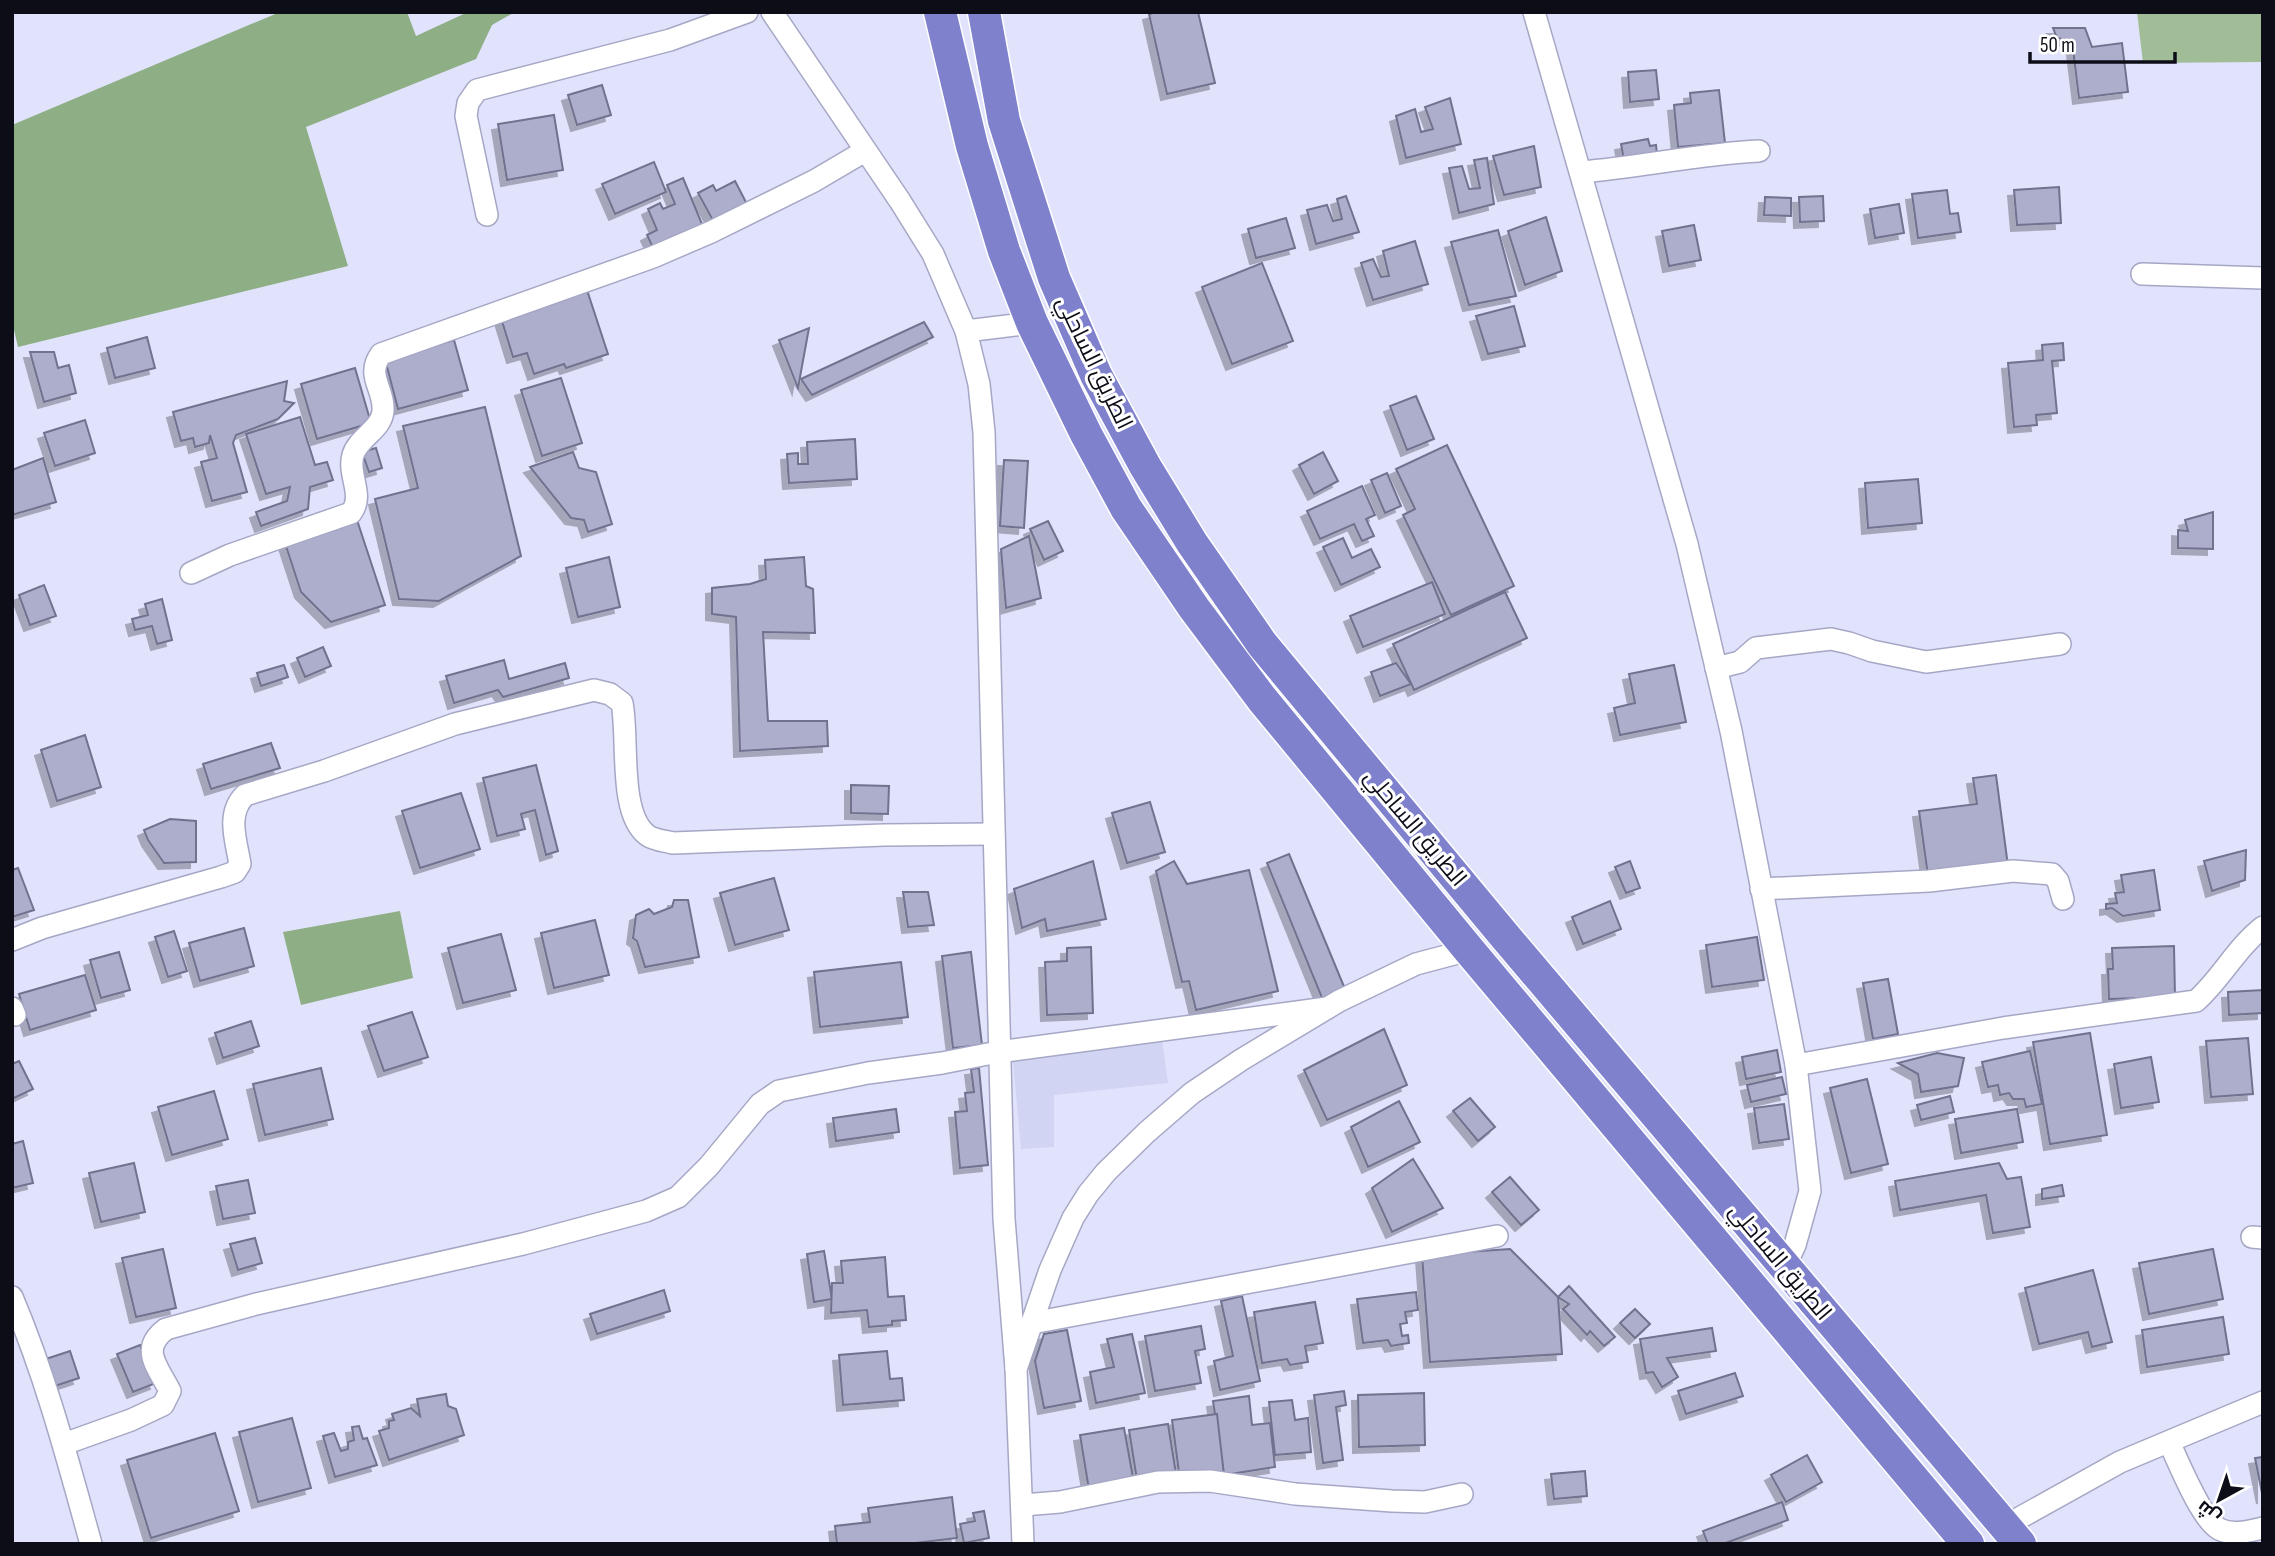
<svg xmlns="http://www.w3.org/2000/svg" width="2275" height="1556" font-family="'Sofia Sans Condensed',Cairo,sans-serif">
<defs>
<filter id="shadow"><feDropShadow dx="-6" dy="6" stdDeviation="0" flood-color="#0004"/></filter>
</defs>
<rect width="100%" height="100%" fill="#e1e3fc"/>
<path fill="#d1d4f2" d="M1162,1039L1168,1083L1054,1095V1147L1021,1149L1013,1062Z"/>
<path fill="#a0bd98" d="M2137,12H2263V62L2143,63Z"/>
<g fill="#8eae85">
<path d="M280,12H407L416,36L468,12H515L492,25L476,59L306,127L348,266L18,347L12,321V125Z"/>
<path d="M400,911L413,978L301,1005L283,932Z"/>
</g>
<g fill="#acaecc" stroke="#70728e" stroke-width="2" filter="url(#shadow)">
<path d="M1156,12H1198L1215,83L1167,94L1149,14Z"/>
<path d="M2053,28H2085L2092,47L2122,43L2128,92L2079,98L2072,41L2057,38Z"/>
<path d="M1656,70L1659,99L1630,102L1628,72Z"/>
<path d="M602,85L611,115L577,125L568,95Z"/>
<path d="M1719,90L1725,143L1678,147L1674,105L1691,103L1690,93Z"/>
<path d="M1450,98L1461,144L1406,158L1396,116L1415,109L1421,132L1433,129L1425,107Z"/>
<path d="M554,115L563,170L507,180L498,124Z"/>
<path d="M1648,139L1650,146L1656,145L1657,154L1624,160L1621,144Z"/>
<path d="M1534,146L1541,187L1504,195L1493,156Z"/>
<path d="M1487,158L1494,204L1459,213L1449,168L1462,166L1469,189L1480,188L1474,160Z"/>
<path d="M654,162L666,192L615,214L602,184Z"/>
<path d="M683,178L704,229L654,250L647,235L657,230L648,209L660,203L663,209L675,204L667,185Z"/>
<path d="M735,181L749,208L716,226L698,193L713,185L716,191Z"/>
<path d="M2059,187L2061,223L2017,225L2014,190Z"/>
<path d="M1947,190L1950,214L1958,213L1961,232L1918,238L1912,194Z"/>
<path d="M1346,196L1359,232L1316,244L1307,210L1327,205L1333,221L1342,219L1337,199Z"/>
<path d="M1823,196L1824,221L1800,222L1799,197Z"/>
<path d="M1765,197L1791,198V216L1764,215Z"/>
<path d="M1899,204L1904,233L1875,238L1870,209Z"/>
<path d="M1546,217L1562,271L1525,285L1508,231Z"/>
<path d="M1286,218L1295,248L1256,258L1248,229Z"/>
<path d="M1694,225L1701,260L1669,266L1662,231Z"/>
<path d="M1498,230L1516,296L1469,305L1451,242Z"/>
<path d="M1415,241L1428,284L1373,300L1361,263L1373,259L1381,277L1389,276L1383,251Z"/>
<path d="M1262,263L1293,341L1232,364L1202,287Z"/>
<path d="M587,290L608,354L566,368L564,364L534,374L527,353L513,357L501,318Z"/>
<path d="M1514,306L1525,346L1488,354L1476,316Z"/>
<path d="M924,322L933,337L812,395L801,379Z"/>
<path d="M809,328L798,388L779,340Z"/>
<path d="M147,337L155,368L115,378L107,348Z"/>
<path d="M454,340L468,390L398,409L385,359Z"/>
<path d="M2063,343L2064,360L2052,361L2057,413L2036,415L2037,425L2014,427L2008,363L2043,360L2042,345Z"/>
<path d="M30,352H54L58,368L69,365L76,393L44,402Z"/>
<path d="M355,368L371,423L317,439L301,384Z"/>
<path d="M561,378L582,443L542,456L521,390Z"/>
<path d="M287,381L284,401L294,403L278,419L236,435L233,443L247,492L212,501L201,462L217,458L210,435L209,443L195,447L193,438L181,441L173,412Z"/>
<path d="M1416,396L1434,439L1407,450L1390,406Z"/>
<path d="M485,407L521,556L439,601L399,599L375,499L418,488L403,426Z"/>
<path d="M300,417L315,465L327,462L333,480L310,487L308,509L261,526L256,512L287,501L290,487L266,494L246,434Z"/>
<path d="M85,420L95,453L55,466L44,433Z"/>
<path d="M855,439L857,479L789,483L787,454L798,453V464H808L807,442Z"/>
<path d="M1447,445L1514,586L1451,615L1403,515L1415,509L1396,469Z"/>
<path d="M376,448L382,468L369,472L362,452Z"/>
<path d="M573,452L579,468L596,472L612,524L588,532L584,520L571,518L530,467Z"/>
<path d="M1323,452L1338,481L1314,494L1299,465Z"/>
<path d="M43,458L56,502L12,515V470Z"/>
<path d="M1004,460L1028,461L1024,528L1000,526Z"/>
<path d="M1387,473L1401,506L1385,513L1371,480Z"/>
<path d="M1918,479L1922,523L1868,528L1865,483Z"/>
<path d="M1362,486L1375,515L1366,519L1374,536L1362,541L1354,524L1320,539L1307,511Z"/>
<path d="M2213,512V549L2178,548V530L2188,531L2185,520Z"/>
<path d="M357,520L385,605L331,622L301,592L285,543Z"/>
<path d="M1048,521L1063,551L1044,560L1030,529Z"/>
<path d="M1029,536L1041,598L1006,608L1001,549Z"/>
<path d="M1343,538L1352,558L1371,549L1380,567L1341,585L1323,547Z"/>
<path d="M609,557L620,607L578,617L566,568Z"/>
<path d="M804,557L806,586L813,589L815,633L763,632L768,721H827L828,746L740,751L736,617L712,614V588L750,584L766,579L765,560Z"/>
<path d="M1432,582L1445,614L1363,647L1350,616Z"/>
<path d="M44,585L56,616L30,625L19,595Z"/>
<path d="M1505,592L1527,638L1414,690L1393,644Z"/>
<path d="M162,599L172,640L157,644L152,626L135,630L132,619L148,615L145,604Z"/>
<path d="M323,647L331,666L305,677L297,658Z"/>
<path d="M504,660L509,679L565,663L569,678L503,697L498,690L454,703L446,676Z"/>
<path d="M1396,663L1411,684L1380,696L1371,672Z"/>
<path d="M284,665L288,677L261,686L257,673Z"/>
<path d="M1674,665L1686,722L1620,735L1614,708L1635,703L1629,674Z"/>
<path d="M85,735L101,787L57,801L41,750Z"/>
<path d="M271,743L280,768L211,789L203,764Z"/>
<path d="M536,765L558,851L546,855L535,810L521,814L525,829L497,836L483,778Z"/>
<path d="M1996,775L2008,866L1928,876L1919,811L1977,804L1973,778Z"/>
<path d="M851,785L889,786L888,814L851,813Z"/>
<path d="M461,793L480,849L420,868L402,811Z"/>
<path d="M1150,802L1165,852L1127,863L1112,813Z"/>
<path d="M170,819L196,821V862L164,863L148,840L144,830Z"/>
<path d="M2246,850L2245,880L2212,891L2204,861Z"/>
<path d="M1289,854L1345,989L1322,998L1267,863Z"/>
<path d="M1093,861L1106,919L1047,931L1045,919L1022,928L1014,889Z"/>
<path d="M1174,861L1187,884L1249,870L1278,991L1196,1010L1189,981L1182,982L1156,871Z"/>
<path d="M1630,861L1640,888L1626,893L1615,867Z"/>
<path d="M18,868L34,910L12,917V870Z"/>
<path d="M2154,870L2160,910L2123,916L2112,908L2106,909V904L2117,903L2115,893L2124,892L2121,875Z"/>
<path d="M774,878L789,930L735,945L720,893Z"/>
<path d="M903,892H928L934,925L908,927Z"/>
<path d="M674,900H688L699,957L645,967L637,941L633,938L636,915L649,909L654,914L672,907Z"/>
<path d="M1610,901L1621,929L1583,944L1572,917Z"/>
<path d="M595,920L609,975L554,988L541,933Z"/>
<path d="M244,928L254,966L200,981L189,943Z"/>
<path d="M174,931L187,971L168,977L155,937Z"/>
<path d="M501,934L516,990L463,1003L448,948Z"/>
<path d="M1757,937L1764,980L1712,987L1706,945Z"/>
<path d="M2174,946L2175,997L2109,999L2108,969H2113L2112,948Z"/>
<path d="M1091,947L1093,1013L1047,1015L1045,962L1067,961V948Z"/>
<path d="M119,952L130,990L101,998L90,960Z"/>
<path d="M971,952L982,1045L953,1048L942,956Z"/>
<path d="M901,962L908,1017L820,1027L814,972Z"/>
<path d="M85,975L96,1010L30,1030L19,994Z"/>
<path d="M1888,979L1898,1034L1873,1039L1863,983Z"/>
<path d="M2263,990V1013L2229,1015L2228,992Z"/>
<path d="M412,1012L428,1057L384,1071L368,1026Z"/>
<path d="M251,1021L259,1046L223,1058L215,1033Z"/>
<path d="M1384,1029L1407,1085L1327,1120L1304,1070Z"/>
<path d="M2090,1033L2107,1135L2050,1144L2033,1042Z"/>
<path d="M2248,1038L2253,1094L2211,1097L2206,1041Z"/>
<path d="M1777,1050L1781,1072L1746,1079L1742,1057Z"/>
<path d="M2030,1051L2042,1104L2026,1107L2024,1099H2013L2009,1093L2000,1095L1998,1085L1988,1087L1982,1062Z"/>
<path d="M1937,1053L1964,1058L1958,1086L1921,1092L1918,1074L1898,1063Z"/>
<path d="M2151,1057L2159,1102L2121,1108L2114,1064Z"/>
<path d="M19,1061L33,1089L12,1099V1064Z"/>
<path d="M321,1068L333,1119L265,1135L253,1084Z"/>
<path d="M979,1068L988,1165L960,1168L955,1112L967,1111L965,1093L974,1092L971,1069Z"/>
<path d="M1782,1077L1786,1094L1751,1102L1747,1085Z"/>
<path d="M1867,1079L1888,1164L1851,1173L1830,1088Z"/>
<path d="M214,1091L228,1139L172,1155L158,1107Z"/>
<path d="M1950,1096L1954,1112L1921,1120L1917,1105Z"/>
<path d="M1470,1098L1495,1127L1478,1141L1453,1111Z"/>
<path d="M1399,1101L1420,1142L1368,1167L1351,1127Z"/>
<path d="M1784,1104L1789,1139L1759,1143L1754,1108Z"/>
<path d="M896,1109L899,1132L836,1141L833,1118Z"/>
<path d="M2017,1109L2023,1142L1961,1153L1955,1119Z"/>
<path d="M23,1141L33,1183L12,1188V1144Z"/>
<path d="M1413,1159L1443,1208L1392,1232L1372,1188Z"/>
<path d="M134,1163L145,1212L101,1222L89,1173Z"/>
<path d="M1999,1163L2007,1179L2021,1177L2030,1227L1993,1233L1986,1195L1900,1210L1895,1181Z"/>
<path d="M1510,1177L1539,1210L1521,1225L1492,1192Z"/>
<path d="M248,1180L255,1213L223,1219L216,1186Z"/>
<path d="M2062,1185L2064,1196L2042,1199V1189Z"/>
<path d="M255,1238L262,1263L238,1270L230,1244Z"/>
<path d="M163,1249L176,1308L136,1317L122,1258Z"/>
<path d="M1510,1249L1558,1297L1562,1354L1430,1362L1422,1255Z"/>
<path d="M2213,1249L2223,1299L2149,1314L2139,1263Z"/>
<path d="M824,1251L832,1299L814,1302L807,1254Z"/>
<path d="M885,1257L888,1297L904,1296L906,1320L892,1321V1325L869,1327L867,1310L831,1313L832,1283H843L841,1261Z"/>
<path d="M2093,1270L2112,1342L2092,1347L2088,1332L2039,1344L2025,1288Z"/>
<path d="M1569,1286L1615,1337L1604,1346L1590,1331L1587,1335L1563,1309L1569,1304L1558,1297Z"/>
<path d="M664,1290L670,1311L597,1334L590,1314Z"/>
<path d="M1416,1292L1418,1310L1405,1312L1407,1323L1400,1324L1402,1336L1408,1335L1409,1343L1391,1346L1388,1340L1363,1343L1357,1299Z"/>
<path d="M1242,1296L1260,1381L1220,1390L1214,1361L1233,1356L1221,1301Z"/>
<path d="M1315,1302L1323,1343L1305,1346L1308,1362L1290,1365L1287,1359L1262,1363L1254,1312Z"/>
<path d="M1635,1309L1650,1324L1635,1338L1620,1323Z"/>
<path d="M2223,1317L2229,1354L2147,1367L2142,1330Z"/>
<path d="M1201,1326L1205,1349L1195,1351L1201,1383L1155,1391L1145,1336Z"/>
<path d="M1712,1328L1716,1351L1667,1358L1678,1377L1662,1387L1653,1372L1646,1373L1640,1339Z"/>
<path d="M1067,1330L1081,1401L1044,1408L1035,1361L1044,1334Z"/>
<path d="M1132,1334L1145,1393L1096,1403L1090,1372L1114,1367L1107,1339Z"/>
<path d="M140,1345L156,1383L133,1392L117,1354Z"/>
<path d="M70,1351L79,1378L55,1386L46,1359Z"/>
<path d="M887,1351L890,1379L902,1378L904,1400L843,1405L839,1355Z"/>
<path d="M1735,1373L1743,1396L1686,1414L1678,1391Z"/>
<path d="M1344,1391L1346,1405L1336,1407L1343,1460L1323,1463L1314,1395Z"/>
<path d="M1424,1393L1425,1445L1359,1447L1358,1395Z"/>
<path d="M446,1394L448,1406L456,1409L464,1435L389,1460L379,1431L389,1428V1421L394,1420L392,1414L411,1408L420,1416L417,1399Z"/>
<path d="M1249,1396L1252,1425L1270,1423L1275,1467L1224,1475L1213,1401Z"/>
<path d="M1292,1400L1295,1420L1308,1418L1311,1452L1275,1455L1269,1402Z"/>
<path d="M1217,1414L1224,1475L1180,1480L1172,1420Z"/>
<path d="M292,1418L311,1488L258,1502L239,1432Z"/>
<path d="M1168,1424L1176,1474L1137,1480L1129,1430Z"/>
<path d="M359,1426L363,1439L367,1438L377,1465L335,1477L323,1436L334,1433L341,1451L348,1449V1442L354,1440L352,1427Z"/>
<path d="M1124,1428L1134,1483L1089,1490L1080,1435Z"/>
<path d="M215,1433L239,1511L151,1538L127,1460Z"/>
<path d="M1807,1455L1822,1482L1786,1502L1771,1475Z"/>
<path d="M2263,1457V1498L2255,1458Z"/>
<path d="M1585,1471L1587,1496L1554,1499L1551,1474Z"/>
<path d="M952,1497L957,1538L907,1544H837L835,1526L870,1522L868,1508Z"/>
<path d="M1782,1502L1788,1520L1723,1544H1708L1703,1531Z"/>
<path d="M984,1511L989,1538L964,1543L960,1524L975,1521L973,1513Z"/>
</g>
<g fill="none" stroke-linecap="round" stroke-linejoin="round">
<g stroke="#a5a7c5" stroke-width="24">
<g id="minor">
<path d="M772,12L900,201L933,254L966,331L979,384L984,432L1004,1219L1016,1369"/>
<path d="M1534,12L1687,544L1731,731L1796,1065L1810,1191L1795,1245L1784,1268"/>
<path d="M1581,172C1641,167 1699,154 1759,151"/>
<path d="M487,215L466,116L468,103L477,90L670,40L747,12"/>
<path d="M2142,274L2263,278"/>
<path d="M966,331L1032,323"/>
<path d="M191,573L230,555L351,513C365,495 347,475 353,455C358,438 382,429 383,411C385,389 365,376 381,354L653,257L711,232L814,181L865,151"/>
<path d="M1716,668L1740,662L1756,648L1831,639L1849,643L1872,651L1926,662L2060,644"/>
<path d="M1761,889L1929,881L2013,871L2052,874L2058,881L2063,899"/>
<path d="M12,940L42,928L221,877L235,872L240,864C236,840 226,814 245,795L324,771L455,724L594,690L610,694L622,703C629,738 618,813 647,835C653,840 665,841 673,843L884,835L993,834"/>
<path d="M12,1008L15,1015"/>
<path d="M1796,1065L2003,1028L2196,1001C2221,979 2236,948 2263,927"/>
<path d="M2252,1237L2263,1238"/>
<path d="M12,1297C46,1377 68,1461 91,1544"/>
<path d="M1032,1323L1497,1236"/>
<path d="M2169,1442C2179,1463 2201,1519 2219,1529C2233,1536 2249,1531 2263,1528"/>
<path d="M64,1444L131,1420L163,1405L170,1391C158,1367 139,1349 166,1329L256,1304L523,1244L646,1211L678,1197L709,1166L760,1104L779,1091L868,1073L942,1063L998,1052L1327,1008"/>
<path d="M1023,1505L1060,1502L1158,1482L1210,1481L1295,1494L1392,1501L1425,1502L1462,1494"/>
<path d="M2005,1526L2120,1462L2263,1402"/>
<path d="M1023,1544L1016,1369L1050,1270L1073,1218L1088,1194L1106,1172L1147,1132L1192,1093L1241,1060L1339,1001L1416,964L1469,950"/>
</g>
</g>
<g stroke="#fff" stroke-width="35">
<g id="highway">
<path d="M940,12L972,146L1004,251L1032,323L1086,434L1126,508L1194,608L1262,699L1469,950L1968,1544"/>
<path d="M984,12L1004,121L1054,278L1096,375L1145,466L1192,543L1262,644L1503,934L2020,1544"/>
</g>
</g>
<use href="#minor" stroke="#fff" stroke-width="21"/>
<use href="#highway" stroke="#7f81cd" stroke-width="32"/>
</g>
<g text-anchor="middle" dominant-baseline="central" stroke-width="6" stroke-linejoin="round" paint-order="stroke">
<g font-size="23" fill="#0d0d18" stroke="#fff">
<text transform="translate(1094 363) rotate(64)">الطريق الساحلي</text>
<text transform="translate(1415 828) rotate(50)">الطريق الساحلي</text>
<text transform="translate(1780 1262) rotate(50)">الطريق الساحلي</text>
</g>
</g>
<rect width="2275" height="1556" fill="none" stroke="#0d0d18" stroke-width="28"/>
<g transform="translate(2219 1500) rotate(220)" stroke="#ffffff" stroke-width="5" paint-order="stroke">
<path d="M0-5L12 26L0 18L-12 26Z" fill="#0d0d18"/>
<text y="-10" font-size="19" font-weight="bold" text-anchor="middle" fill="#0d0d18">ش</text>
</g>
<path d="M2030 52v10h145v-10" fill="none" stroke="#0d0d18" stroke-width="3.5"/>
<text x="2040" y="52" font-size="21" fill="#0d0d18" stroke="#ffffff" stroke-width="5" paint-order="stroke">50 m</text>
</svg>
